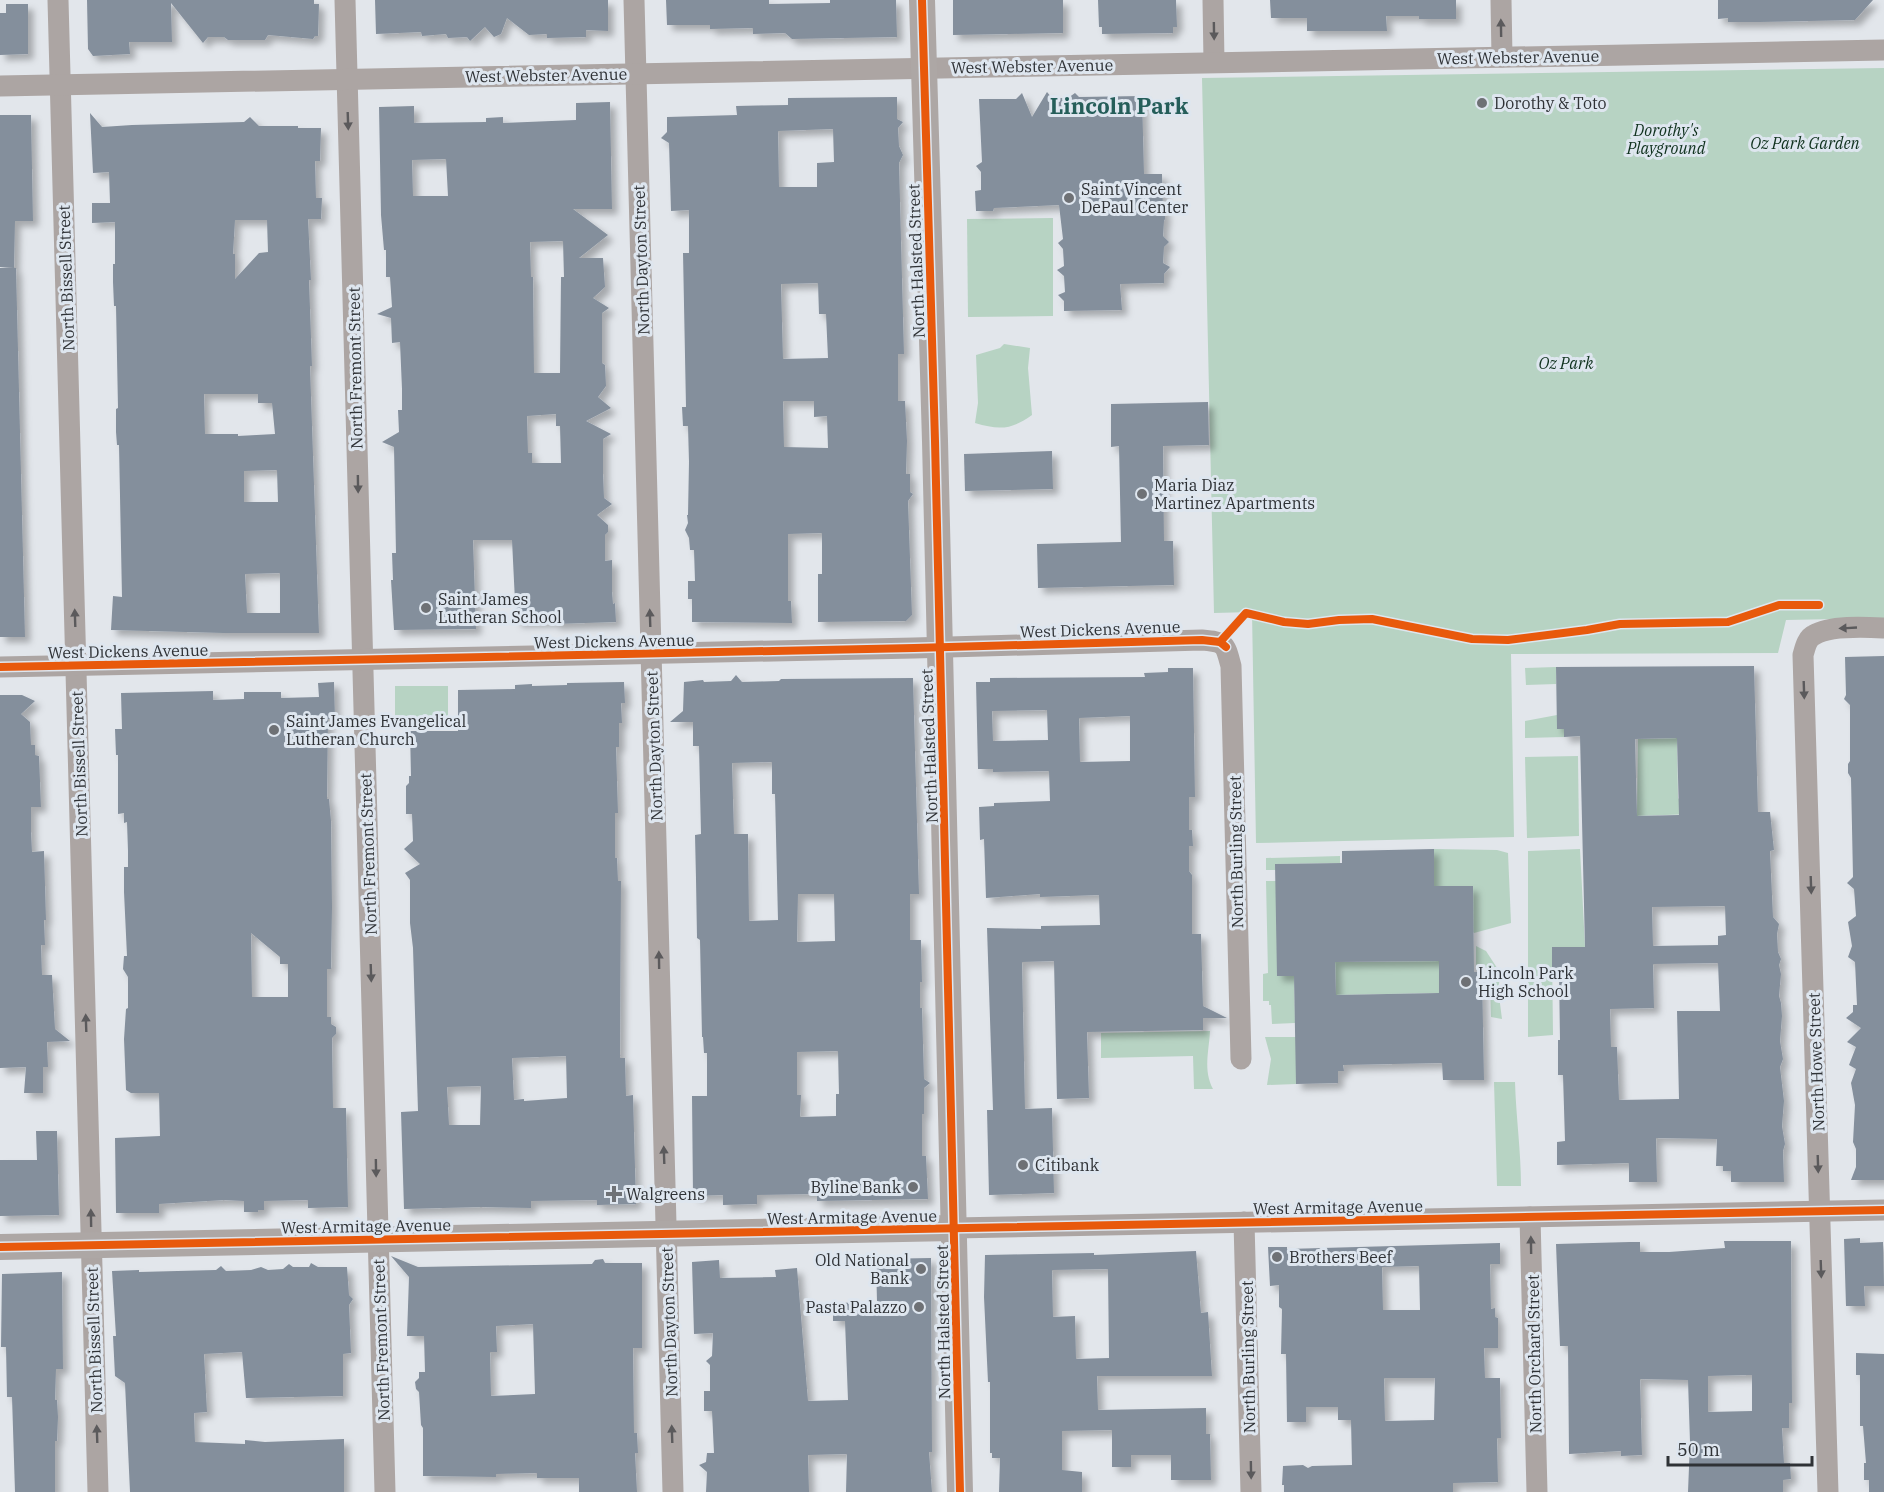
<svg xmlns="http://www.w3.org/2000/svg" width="1884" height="1492" font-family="'IBM Plex Serif',serif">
<defs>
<filter id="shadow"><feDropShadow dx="5.5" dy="5.5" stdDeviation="3" flood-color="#0004"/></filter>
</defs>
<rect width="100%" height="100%" fill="#e2e6eb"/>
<g fill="#b7d3c3">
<path d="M1884,68V618L1786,620L1778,653L1511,654L1514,837L1256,843L1252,612L1214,613L1202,78Z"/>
<path d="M1053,218V316L968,317L967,219Z"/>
<path d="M1004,344L1030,348L1028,368L1032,415C1011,430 999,430 975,423L978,403L976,355L1000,348Z"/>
<path d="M1556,667V684L1526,685L1525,668Z"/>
<rect x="395" y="686" width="53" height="42"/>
<path d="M1557,715V729H1564V737L1525,738V721Z"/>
<path d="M1677,738L1678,798L1693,814L1637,816L1638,739Z"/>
<path d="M1578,756L1579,836L1527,838L1525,757Z"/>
<path d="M1434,849L1497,850L1508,853L1511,923L1474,933L1434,886Z"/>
<path d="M1580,849L1585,947L1552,948L1553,1035L1528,1037V851Z"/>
<path d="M1340,856V863L1276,864V870H1266V858Z"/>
<path d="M1266,881H1276L1278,976H1294L1295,1023L1272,1024L1271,1005H1269V1001H1263V974L1268,973Z"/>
<path d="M1476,946L1486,951L1501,974L1498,988L1502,1019L1491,1017L1490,981L1492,973L1487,968L1476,967Z"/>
<path d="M1439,961V993L1336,995L1335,962Z"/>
<path d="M1210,1031C1209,1051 1203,1070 1213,1089H1194L1193,1056L1101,1058V1033Z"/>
<path d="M1265,1037H1296V1084L1267,1085L1271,1059Z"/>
<path d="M1494,1082H1515C1516,1117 1521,1151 1521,1186H1497Z"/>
</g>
<g fill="#848f9c" fill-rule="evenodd" filter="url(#shadow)">
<path d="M87,0H314V4H319L318,36H315L313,39L268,35L265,40H228L224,37H208L203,43L171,3L172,42H129L130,54L93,56L88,49Z"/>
<path d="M375,0H608V31L586,30V37L547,38V34L529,35L507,18L501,34L494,37L485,27L470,41L467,37L448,38L446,34L422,36L421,32L376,34Z"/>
<path d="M666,0H769V4L830,3V0H896L897,37L792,39L785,33L753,34V28L710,29V25H667Z"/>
<path d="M953,0H1063V33L953,35Z"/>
<path d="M1098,0H1176L1177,27H1173V33L1102,34V27H1099Z"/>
<path d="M1270,0H1456V19H1419V16H1386L1387,31H1307V18H1271Z"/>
<path d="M1718,0H1873L1855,20L1759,22H1728V18L1718,19Z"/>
<path d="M6,4H28V54L0,55V13H6Z"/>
<path d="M1047,92L1052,98H1068L1075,93L1079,97L1142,96L1144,174H1162L1163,210L1165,213V219L1164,221L1163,236L1169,242L1164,247L1163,263L1170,267L1164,274V283L1120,284L1122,310L1064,311V301L1058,295L1065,292L1064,276L1057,270L1064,266L1063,249L1058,243L1063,239L1059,205L994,208L993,211H976L975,191L981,190V172L976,166L982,162L979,99H1016L1022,93L1032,117Z"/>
<path d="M897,97V119L903,122L898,128L899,146L903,155L899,163L904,354H898V401H905L907,441L906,474H910V492L913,494L908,501L912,615L906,621L818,622V574H822V533L788,534V601H791L792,623L692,622V599H688V581H695L694,550H690L689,538L685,530L688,523L687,515H688L689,462L688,426H683L682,407H686L683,253H689V210L671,211L669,143L661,138L667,132V117L737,115L736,106L788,105V98ZM833,129L834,162L817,163V187H779L778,131ZM818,283L819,314H826L828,358L783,359L781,284ZM783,401H814V417L827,416L828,448L784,447Z"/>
<path d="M610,102L612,209H573L608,235L579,258H603L605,287L593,298L609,308L602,313V363L605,365L606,386L598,397L611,408L586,421L611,434L603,439V474L604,498L612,504L597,515L608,525V532L605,535V561L612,560V592L613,604L615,603L616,622L554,624V621L516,622L512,540H473L476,629L394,630L391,580H393L392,553H396L394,447L382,442L399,432L398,410H402V389L400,342L392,343L391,318L377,314L392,307L390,277H386V250H384L381,215L379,107L414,106V123L486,122V118L503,117V123L576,120V103ZM446,159L448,196H413L412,160ZM563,241L564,277H561L560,373H534L533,277H531L530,242ZM556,414V426H560L561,463H532V453H528L527,416Z"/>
<path d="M90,113L102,127L132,125L244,122L250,117L259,126H298V128H321L320,161H315L316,198H322L321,219H308L311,280H309L312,366H310L319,633H224L111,630L113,596L122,597L119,445H117L116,432V409L118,408L116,306H114L113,282V264H115V222L92,223V203H110L109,172L93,173ZM235,220H267L268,252L259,253L235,279V254H233ZM204,394H258V403H272L275,434L238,436V434H205ZM277,470L278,502H244V471ZM280,573V613H247L245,574Z"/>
<path d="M0,115H31L33,221H15L14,268L0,267Z"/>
<path d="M0,268H16L25,637H0Z"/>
<path d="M1208,402L1209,445L1163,446L1164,541H1173L1174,585L1038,588L1037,544L1121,542L1119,446L1111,447V404Z"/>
<path d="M1052,451L1053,489L965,491L964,454Z"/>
<path d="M1884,656V1180H1851L1856,1167V1149L1853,1142L1855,1105L1851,1083L1856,1069L1849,1065L1856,1047L1847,1042L1861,1028L1846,1018L1853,1012V1005H1857L1855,962L1848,957L1852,946L1848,922L1856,916L1854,889L1847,883L1853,877L1851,778L1848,773V764L1850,761V705L1844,699L1846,695L1845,657Z"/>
<path d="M1754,666L1758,812H1770L1774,850L1770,851L1773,917L1779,924L1777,934L1778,952L1781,959L1779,965L1781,974L1779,996L1781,1003L1782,1016L1780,1041L1783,1059L1780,1067L1784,1101L1782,1126L1785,1144L1783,1151L1784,1182H1731V1171H1723V1166H1716L1717,1139L1656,1138L1657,1182H1629V1163L1557,1165V1142L1565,1141L1563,1075H1558V1040H1560L1559,970H1552V947H1585L1580,736L1564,737V729H1557L1556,667ZM1677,738L1679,815L1637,816L1635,739ZM1725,906L1726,935L1718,936V945L1653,946L1652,907ZM1718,963L1720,1011H1677L1679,1099L1619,1100L1617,1047H1611L1610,1009L1654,1008L1653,964Z"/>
<path d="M1168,668H1193L1195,797H1189V830H1192L1193,846H1189V871L1192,875V934H1201L1203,1006L1227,1018H1203V1030L1087,1032L1089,1098L1057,1099L1054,961L1022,962L1025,1109L1052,1108L1054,1193L989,1195L987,1110H993L987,928L1041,929V926L1100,925L1099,895L1040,897V894L986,898L984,839L980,840L979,807L994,806V803L1050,801L1049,771L993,772V769H978L976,682H990V678L1145,677L1144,673L1168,672ZM1047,710L1048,740L993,741L992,711ZM1130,716V761L1080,762L1079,718Z"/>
<path d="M736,675L742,682L779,681L781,679L913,678L919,894H910V940H921L922,982H920V1008H922L924,1079L930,1083L924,1088V1114H922V1156H926L928,1199L817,1201V1194L757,1195V1204L723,1205V1195L693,1196L692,1096H707V1053H704L703,1037H702L700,940L697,938L696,879L695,835L701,834L699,746H693V722H670L683,711L684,682L703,680L704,682L731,681ZM772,762V794H775L778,920L749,921L748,834H734L732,763ZM798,894H834L835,941L797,942ZM838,1051L839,1094H836V1116L800,1117L801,1095H797V1052Z"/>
<path d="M334,682L335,719H328L327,799H329L331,821L332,907L331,969H327V1017H331V1024L336,1027V1034L332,1038L333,1108H346L348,1207L308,1208V1200L264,1201V1210H258V1212H244V1201L224,1200L159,1204V1213H116L115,1138L160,1136L159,1093H131L126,1090L124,1039L126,1009L128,1008V977L123,969L124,956H127L124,892V867H128V851L127,822L124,823V813L118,814V755H116L115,729H122L121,693L213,691V700L244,699V692H281V698L319,697L318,683ZM251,933L280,957V964H288V997H252Z"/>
<path d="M624,682L625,703H621L622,723H619V747H616L618,813H615V858H617L618,881H621L620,1058H625L626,1096L633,1095L636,1204L597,1205V1200L531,1201V1208L481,1207L404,1209L401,1112L418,1111L413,948L410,923V880L405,873L420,864L404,849L413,841L412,814H406V786L409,783V776H411L410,731H458V690L515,689V685L532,684V686L567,685V683ZM566,1056L567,1098L524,1101V1099L514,1100L512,1058ZM481,1086L480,1125H449L447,1087Z"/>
<path d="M0,695H22L35,701L21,714L30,722L31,745H35V755L39,756L41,807H31V832L32,852L44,851L46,920H44L45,945H41L42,975H52L55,1029L70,1041L47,1042L48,1067H43V1093H24L26,1067L0,1068Z"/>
<path d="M1434,849V886H1473L1474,972H1482L1484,1080H1443L1442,1063L1343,1065L1344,1071H1338V1083L1296,1084L1294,976H1277L1275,864L1342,863V851ZM1439,961V993L1336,995L1335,962Z"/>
<path d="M36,1131H57L59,1215L0,1216V1160H37Z"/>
<path d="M1860,1238V1243L1883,1242L1884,1286H1864L1865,1306H1846L1844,1239Z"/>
<path d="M1724,1241H1791L1792,1403H1789V1428H1782L1784,1463H1790L1791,1479L1783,1480V1492H1688L1690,1442L1688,1380L1640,1379L1642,1455L1621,1456V1451L1569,1454L1568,1346H1560L1556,1244L1630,1242H1640V1252H1669L1725,1248ZM1747,1375H1752V1411L1708,1412V1376Z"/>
<path d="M1500,1243V1264H1490L1491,1309L1495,1308V1317L1498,1318V1348H1484L1485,1378H1500L1501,1438H1497L1498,1482L1453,1483V1492H1284V1485H1282L1283,1466L1303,1465L1308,1468L1312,1466L1352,1465L1351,1420H1338V1407H1306V1422H1287L1286,1354H1281L1282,1309L1279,1307V1285L1270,1286L1268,1247H1287V1249ZM1419,1266L1420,1310H1383L1382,1267ZM1384,1378H1435L1434,1420L1385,1421Z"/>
<path d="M1196,1251L1201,1313L1208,1312L1212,1376H1097L1098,1410L1206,1408V1434H1210L1211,1480H1171V1455H1131V1467H1112V1430L1062,1431V1470L1082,1472V1492H999L1000,1458H992V1453H990V1382H988L984,1297L985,1255L1094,1253V1255ZM1108,1269L1109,1358L1076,1359L1075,1316L1053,1317L1052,1270Z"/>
<path d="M391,1256L418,1267L592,1264L595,1260L603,1259L605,1263H642V1348H633L634,1433H637L638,1453H635L637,1492H579V1478H537V1473L496,1474V1477L423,1476V1428L421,1425L419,1392L416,1389L415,1382L419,1378V1372H425L424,1336H407L409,1277ZM533,1324L535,1394L491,1396L490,1352H497L496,1326Z"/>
<path d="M931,1258L932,1452H929L932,1492H846L847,1454L808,1455L809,1492H706L707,1472L699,1465L706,1462L707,1453H714L712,1411H704V1391H710V1365L706,1361L712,1356L713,1333L694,1334L692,1262L719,1260L720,1278L776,1277L775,1270L797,1268L808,1401L848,1400L845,1321H833V1303L877,1302L876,1259Z"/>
<path d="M311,1263L318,1267H347L349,1295L353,1299L349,1305L351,1353L343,1354V1396L246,1398L242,1352L204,1354L207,1412L194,1413L195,1442L245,1444V1440L265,1442L344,1439V1492H130L125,1383L115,1376L113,1336H116L112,1271L139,1270V1272L216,1270L221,1266L226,1271L251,1270L261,1267L268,1270L283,1269L289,1264L293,1267H309Z"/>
<path d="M62,1272L63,1369H56L55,1400H57L58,1417L57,1441H55V1492H15L12,1397H7L6,1347H1L2,1274Z"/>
<path d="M1856,1353L1884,1354V1492H1869V1480H1864V1463H1866L1863,1426H1860V1375H1856Z"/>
</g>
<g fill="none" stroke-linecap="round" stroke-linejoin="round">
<g stroke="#aca5a3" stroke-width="21">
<path d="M58,0L98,1492"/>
<path d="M345,0L385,1492"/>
<path d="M634,0L673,1492"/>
<path d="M1213,0L1214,62"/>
<path d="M1501,0L1502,57"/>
<path d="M0,86L1884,50"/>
<path d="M0,667L914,648L1202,640C1226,642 1225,644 1231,666L1241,1059"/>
<path d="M1530,1217L1537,1492"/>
<path d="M1244,1222L1251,1492"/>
<path d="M954,1228L1884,1210"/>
<path d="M1828,1492L1803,655C1805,648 1807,638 1814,635C1830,625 1865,627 1884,628"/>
</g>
<g stroke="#ada7a5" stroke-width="26">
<path d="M922,0L935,441L960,1492"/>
<path d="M0,1247L954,1228"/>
</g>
<g stroke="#dee6ef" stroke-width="11">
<g id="cycleway">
<path d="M922,0L935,441L960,1492"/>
<path d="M1220,642L1246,613L1284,622L1308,624L1339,620L1372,619L1472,639L1508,640L1587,630L1620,624L1728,622L1779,605H1819"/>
<path d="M0,667L914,648L1202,640L1220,642L1226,647"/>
<path d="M0,1247L1884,1210"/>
</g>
</g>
<use href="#cycleway" stroke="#e8590c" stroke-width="8"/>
</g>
<defs><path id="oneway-solid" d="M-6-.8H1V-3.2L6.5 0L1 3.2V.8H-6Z" transform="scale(1.5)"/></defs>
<g fill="#5b5a5c">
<use href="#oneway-solid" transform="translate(1501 28) rotate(-91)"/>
<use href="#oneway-solid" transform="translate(1214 31) rotate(89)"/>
<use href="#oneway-solid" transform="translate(348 121) rotate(88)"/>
<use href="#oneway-solid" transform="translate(358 484) rotate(89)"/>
<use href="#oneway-solid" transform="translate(75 618) rotate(-92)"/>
<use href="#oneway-solid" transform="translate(650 618) rotate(-92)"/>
<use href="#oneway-solid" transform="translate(1848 628) rotate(177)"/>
<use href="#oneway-solid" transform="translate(1804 690) rotate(88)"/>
<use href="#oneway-solid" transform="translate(1811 885) rotate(88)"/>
<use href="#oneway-solid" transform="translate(659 960) rotate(-91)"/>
<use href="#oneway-solid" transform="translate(371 973) rotate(88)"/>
<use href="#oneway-solid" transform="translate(86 1023) rotate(-92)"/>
<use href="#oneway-solid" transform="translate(664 1155) rotate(-92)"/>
<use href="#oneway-solid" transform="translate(1818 1164) rotate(88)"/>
<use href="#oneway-solid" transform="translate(376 1168) rotate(89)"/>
<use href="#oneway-solid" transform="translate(91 1218) rotate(-91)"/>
<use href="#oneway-solid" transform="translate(1531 1245) rotate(-91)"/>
<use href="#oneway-solid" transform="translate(1821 1269) rotate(88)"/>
<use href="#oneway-solid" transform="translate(97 1434) rotate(-92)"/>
<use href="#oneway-solid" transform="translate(672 1434) rotate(-92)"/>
<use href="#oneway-solid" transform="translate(1251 1470) rotate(89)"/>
</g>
<g fill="#6e7175" stroke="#dee6ef" stroke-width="2">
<circle cx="1482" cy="103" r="6"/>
<circle cx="1069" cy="198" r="6"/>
<circle cx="1142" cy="494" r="6"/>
<circle cx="426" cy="608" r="6"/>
<circle cx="274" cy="730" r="6"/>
<circle cx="1466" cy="982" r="6"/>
<circle cx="1023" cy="1165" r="6"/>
<circle cx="913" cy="1187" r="6"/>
<path d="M611 1185h6v6h6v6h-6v6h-6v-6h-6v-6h6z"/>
<circle cx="1277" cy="1257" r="6"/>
<circle cx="921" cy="1269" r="6"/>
<circle cx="919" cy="1307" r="6"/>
</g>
<g text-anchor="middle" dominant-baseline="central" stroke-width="6" stroke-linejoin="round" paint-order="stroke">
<g font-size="16" fill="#2f3236" stroke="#dee6ef">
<text transform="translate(1518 57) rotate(-1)">West Webster Avenue</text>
<text transform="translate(1032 66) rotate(-1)">West Webster Avenue</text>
<text transform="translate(546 75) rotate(-1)">West Webster Avenue</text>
<text transform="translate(641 260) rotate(-92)">North Dayton Street</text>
<text transform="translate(916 261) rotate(-92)">North Halsted Street</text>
<text transform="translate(66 278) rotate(-92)">North Bissell Street</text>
<text transform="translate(355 368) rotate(-91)">North Fremont Street</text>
<text transform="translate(1100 629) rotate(-2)">West Dickens Avenue</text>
<text transform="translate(614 641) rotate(-1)">West Dickens Avenue</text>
<text transform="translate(128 651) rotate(-1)">West Dickens Avenue</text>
<text transform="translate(654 746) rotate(-92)">North Dayton Street</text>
<text transform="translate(929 746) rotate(-92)">North Halsted Street</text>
<text transform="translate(79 764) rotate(-92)">North Bissell Street</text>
<text transform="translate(1236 852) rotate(-91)">North Burling Street</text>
<text transform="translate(368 854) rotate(-92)">North Fremont Street</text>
<text transform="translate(1816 1062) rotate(-92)">North Howe Street</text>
<text transform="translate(1338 1207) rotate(-1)">West Armitage Avenue</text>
<text transform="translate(852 1217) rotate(-1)">West Armitage Avenue</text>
<text transform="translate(366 1226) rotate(-1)">West Armitage Avenue</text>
<text transform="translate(669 1322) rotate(-92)">North Dayton Street</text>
<text transform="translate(943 1322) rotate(-91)">North Halsted Street</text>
<text transform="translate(94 1340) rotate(-92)">North Bissell Street</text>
<text transform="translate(381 1340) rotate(-92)">North Fremont Street</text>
<text transform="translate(1534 1354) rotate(-91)">North Orchard Street</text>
<text transform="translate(1248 1357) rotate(-91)">North Burling Street</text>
</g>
<g font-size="16" fill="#2f3236" stroke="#dee6ef" text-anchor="start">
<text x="1494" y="103">Dorothy &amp; Toto</text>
<text x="1081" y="189">Saint Vincent<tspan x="1081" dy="18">DePaul Center</tspan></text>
<text x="1154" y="485">Maria Diaz<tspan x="1154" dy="18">Martinez Apartments</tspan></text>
<text x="438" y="599">Saint James<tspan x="438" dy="18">Lutheran School</tspan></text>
<text x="286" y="721">Saint James Evangelical<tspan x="286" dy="18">Lutheran Church</tspan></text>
<text x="1478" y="973">Lincoln Park<tspan x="1478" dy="18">High School</tspan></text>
<text x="1035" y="1165">Citibank</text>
<text x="901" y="1187" text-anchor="end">Byline Bank</text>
<text x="626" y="1194">Walgreens</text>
<text x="1289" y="1257">Brothers Beef</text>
<text x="909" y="1260" text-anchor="end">Old National<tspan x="909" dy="18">Bank</tspan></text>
<text x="907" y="1307" text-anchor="end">Pasta Palazzo</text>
</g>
<g font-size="16" font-style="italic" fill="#0f311d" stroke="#dee6ef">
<text x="1666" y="130">Dorothy's<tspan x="1666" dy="18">Playground</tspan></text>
<text x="1805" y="143">Oz Park Garden</text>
<text x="1566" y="363">Oz Park</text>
</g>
<g font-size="22" font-weight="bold" fill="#255e5a" stroke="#dee6ef">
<text x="1119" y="105">Lincoln Park</text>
</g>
</g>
<path d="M1668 1456v9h144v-9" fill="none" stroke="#2f3236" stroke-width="3"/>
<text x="1677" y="1456" font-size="18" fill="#2f3236" stroke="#dee6ef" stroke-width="4.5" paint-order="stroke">50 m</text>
</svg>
